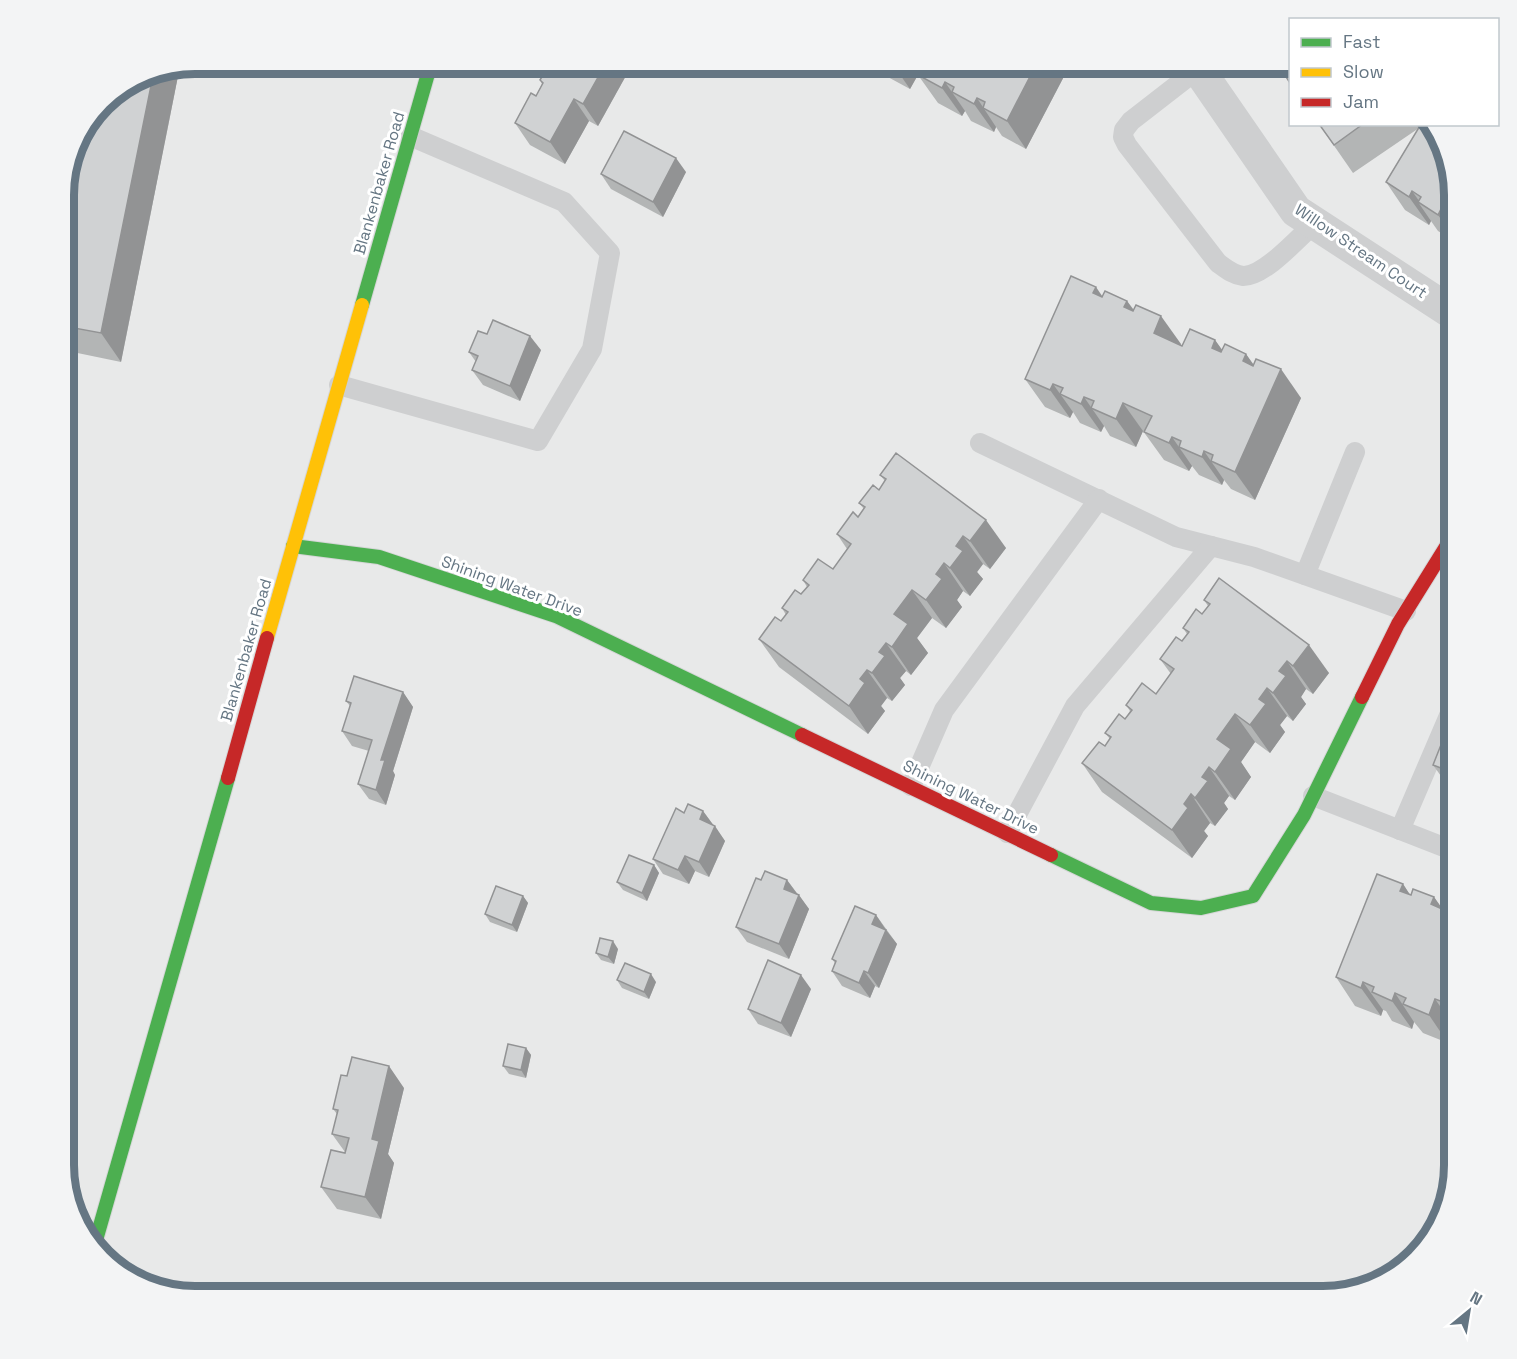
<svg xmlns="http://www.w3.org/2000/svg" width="1517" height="1359" font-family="'Space Grotesk',sans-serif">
<rect width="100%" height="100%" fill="#f9f9f9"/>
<path fill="#e8e9e9" d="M195,63H1290V124L1431,125L1454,195V1173L1444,1215L1416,1257L1373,1286L1322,1296H194L144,1286L102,1258L73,1215L63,1173V186L76,137L145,73Z"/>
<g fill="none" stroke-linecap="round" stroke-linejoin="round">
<g stroke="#d5d6d7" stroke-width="16">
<g id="fast">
<path d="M362,305L431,63"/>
<path d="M293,546L379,557L556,616L802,735"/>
<path d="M1051,855L1151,903L1201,908L1253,896L1304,815L1362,697"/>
<path d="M94,1247L228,778"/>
</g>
</g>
<g stroke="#d5d6d7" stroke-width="16">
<path id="slow" d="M267,638L362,305"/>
</g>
<g stroke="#d5d6d7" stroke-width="16">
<g id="jam">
<path d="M1362,697L1398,624L1454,534"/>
<path d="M802,735L1051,855"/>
<path d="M228,778L267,638"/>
</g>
</g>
<g stroke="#cecfd0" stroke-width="20">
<path d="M1198,69L1131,121L1124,130L1123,137L1127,145L1218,263C1225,268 1233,275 1243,276C1264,277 1299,237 1315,223"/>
<path d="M339,385L538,441L592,349L610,253L564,202L410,136"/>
<path d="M980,443L1176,537L1254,557L1406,611"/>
<path d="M1305,575L1355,452"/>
<path d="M911,786L944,710L1099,499"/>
<path d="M1313,796L1454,851"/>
<path d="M1400,830L1454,704"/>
<path d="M1007,833L1075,706L1211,546"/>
</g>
<path stroke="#cecfd0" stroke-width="33" d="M1194,63L1296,211L1454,314"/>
<use href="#fast" stroke="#4caf50" stroke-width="14"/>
<use href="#slow" stroke="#ffc107" stroke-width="14"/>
<use href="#jam" stroke="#c62828" stroke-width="14"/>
</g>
<g fill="#b3b5b5">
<path d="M553,63H622L628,72L598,126L589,121L565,164L530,145L515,123L536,96L542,84L540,80L550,70Z"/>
<path d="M862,63H1071L1026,149L1002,136L996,127L994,132L971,121L965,111L962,116L938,103L918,75L919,73L910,89L886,76L879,67L877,71Z"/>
<path d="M180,66L121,362L63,350V186L145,73Z"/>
<path d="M1319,124H1431L1454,195V241L1438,231L1431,221L1429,225L1405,210L1386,182L1419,128L1353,173Z"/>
<path d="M686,172L663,217L611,189L601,174Z"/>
<path d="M1102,297L1127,301L1134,310L1182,346L1215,340L1222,350L1246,354L1253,365L1301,398L1255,500L1231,489L1224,480L1222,485L1199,475L1192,466L1189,471L1164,460L1143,431L1136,447L1110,436L1104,426L1101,432L1080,423L1073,412L1070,418L1045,407L1025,379Z"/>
<path d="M487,334L541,350L520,401L483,385L472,370L476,362L469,352Z"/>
<path d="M880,475L1006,548L990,569L983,564L977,572L983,579L970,596L963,591L957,600L962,607L946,628L932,618L917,638L928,653L911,675L906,671L900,678L905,685L892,701L887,698L881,706L885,711L868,734L779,667L759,639L781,621L786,615L782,608L801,594L807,587L803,580L833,569L847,549L837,534L858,517L864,509L859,503L879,490L885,481Z"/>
<path d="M1204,600L1329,673L1313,694L1306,689L1301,697L1306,704L1293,721L1287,716L1280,725L1285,732L1270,753L1255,742L1241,762L1251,777L1235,800L1229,796L1224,803L1228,809L1215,826L1210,823L1204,831L1208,836L1192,858L1102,792L1082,763L1105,746L1110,739L1105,733L1125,719L1130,711L1126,705L1156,694L1171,674L1160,659L1182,641L1187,634L1183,628L1202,614L1208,606Z"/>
<path d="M403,692L413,707L393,771L395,775L386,805L369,799L358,784L369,751L352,746L342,731L350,706L346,701Z"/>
<path d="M1454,712V794L1433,765Z"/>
<path d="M703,811L725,841L709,877L695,871L689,884L663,874L653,859L684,813Z"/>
<path d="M654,865L659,873L647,901L623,890L617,882Z"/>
<path d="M761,880H787L809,909L789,959L747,942L736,927Z"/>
<path d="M1403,884L1410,895L1434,897L1442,909L1454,905V1030L1448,1043L1423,1033L1414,1022L1412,1029L1392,1021L1386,1011L1383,1010L1381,1016L1355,1006L1336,977Z"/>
<path d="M523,896L528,903L517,932L490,922L485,914Z"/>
<path d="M876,915L897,944L879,988L875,986L870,998L842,986L832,971L835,963L832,959Z"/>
<path d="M618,949L614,964L601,960L596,953Z"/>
<path d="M617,980L656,982L649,999L622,988Z"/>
<path d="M811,989L791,1037L758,1024L748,1009Z"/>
<path d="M526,1048L531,1055L526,1078L509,1074L503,1066Z"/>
<path d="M404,1088L388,1154L394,1163L381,1219L337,1209L321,1187L345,1152L332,1134L337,1114L333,1109Z"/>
</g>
<g fill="#929394">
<path d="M606,63H622L628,72L598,126L583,104Z"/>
<path d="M871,63H877L879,67L877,71Z"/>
<path d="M892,63H912L919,73L910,89Z"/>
<path d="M1037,63H1071L1026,149L1007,121Z"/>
<path d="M180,66L121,362L101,333L154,71Z"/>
<path d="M945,82L965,111L962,116L942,88Z"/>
<path d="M977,98L996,127L994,132L974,104Z"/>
<path d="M574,99L589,121L565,164L550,142Z"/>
<path d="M676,158L686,172L663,217L653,202Z"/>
<path d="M1412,191L1422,205L1418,202L1431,221L1429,225L1409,197Z"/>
<path d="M1441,209L1452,223L1446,220L1454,231V238L1438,215Z"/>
<path d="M1096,287L1115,315L1093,293Z"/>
<path d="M1127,301L1147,329L1124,307Z"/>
<path d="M1161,316L1181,344L1174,361L1154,333Z"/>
<path d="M530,336L541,350L520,401L510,386Z"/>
<path d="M1215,340L1235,368L1212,348Z"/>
<path d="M1246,354L1266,382L1243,361Z"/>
<path d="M1281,369L1301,398L1255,500L1235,472Z"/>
<path d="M1053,384L1073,412L1070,418L1050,390Z"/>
<path d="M1084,397L1104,426L1101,432L1081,404Z"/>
<path d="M1123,403L1143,431L1136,447L1116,419Z"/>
<path d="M1172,437L1192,466L1189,471L1169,443Z"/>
<path d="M1204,451L1224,480L1222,485L1202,457Z"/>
<path d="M986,520L1006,548L990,569L970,541Z"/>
<path d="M963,536L983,564L977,572L983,579L970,596L950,568L956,546Z"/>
<path d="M944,563L963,591L957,600L962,607L946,628L926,600L936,574Z"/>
<path d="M912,590L932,618L917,638L928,653L911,675L892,647L894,614Z"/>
<path d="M886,643L906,671L900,678L905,685L892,701L872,673L879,652Z"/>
<path d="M1309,645L1329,673L1313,694L1293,666Z"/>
<path d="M1287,661L1306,689L1301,697L1306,704L1293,721L1273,693L1279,671Z"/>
<path d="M867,670L887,698L881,706L885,711L868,734L849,706L860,679Z"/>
<path d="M1267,688L1287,716L1280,725L1285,732L1270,753L1250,725L1259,699Z"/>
<path d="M403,692L413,707L393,771L395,775L386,805L376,790L381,760Z"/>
<path d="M1235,714L1255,742L1241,762L1251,777L1235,800L1215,772L1217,739Z"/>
<path d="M1209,767L1229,796L1224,803L1228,809L1215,826L1195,798L1202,777Z"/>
<path d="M1191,794L1210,823L1204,831L1208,836L1192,858L1172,830L1184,804Z"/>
<path d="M703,811L714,826L700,819Z"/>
<path d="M715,826L725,841L709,877L699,862Z"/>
<path d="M685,856L695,871L689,884L678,870Z"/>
<path d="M654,865L659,873L647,901L642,893Z"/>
<path d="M787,880L798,895L784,889Z"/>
<path d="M1403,884L1422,913L1400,891Z"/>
<path d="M799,895L809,909L789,959L779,944Z"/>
<path d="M523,896L528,903L517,932L512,925Z"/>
<path d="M1434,897L1454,925L1431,904Z"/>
<path d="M876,915L886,930L872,924Z"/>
<path d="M886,930L897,944L879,988L868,973Z"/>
<path d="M613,941L618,949L614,964L608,957Z"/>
<path d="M864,971L875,986L870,998L859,983Z"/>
<path d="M651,974L656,982L649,999L644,992Z"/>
<path d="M801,975L811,989L791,1037L781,1023Z"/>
<path d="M1363,982L1383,1010L1381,1016L1361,988Z"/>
<path d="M1395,993L1414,1022L1412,1029L1392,1001Z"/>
<path d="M1435,999L1454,1026V1030L1448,1043L1429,1015Z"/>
<path d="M526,1048L531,1055L526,1078L521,1070Z"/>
<path d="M389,1066L404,1088L388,1154L394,1163L381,1219L365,1197L372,1139Z"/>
</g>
<g fill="#d0d2d3" stroke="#929394" stroke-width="1.5">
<path d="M553,63H606L583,104L574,99L550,142L515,123L531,93L536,96L543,83L540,80L547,68L550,70Z"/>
<path d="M924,63H1037L1007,121L983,108L985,102L977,98L974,104L952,92L954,87L945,82L942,88L918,75Z"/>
<path d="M1277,63H1290V83Z"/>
<path d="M154,71L101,333L63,326V186L76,137L108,96L145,73Z"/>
<path d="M1319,124H1363L1334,145Z"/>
<path d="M1421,124H1431L1444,144L1454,195V225L1446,220L1450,214L1441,209L1438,215L1418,202L1421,197L1412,191L1409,197L1386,182Z"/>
<path d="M624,131L676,158L653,202L601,174Z"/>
<path d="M1071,276L1096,287L1093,293L1102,297L1105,291L1127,301L1124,307L1133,311L1136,305L1161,316L1154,333L1182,346L1190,329L1215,340L1212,348L1221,352L1225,344L1246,354L1243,361L1253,366L1256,359L1281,369L1235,472L1211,461L1213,455L1204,451L1202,457L1179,447L1181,441L1172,437L1169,443L1144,432L1152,416L1123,403L1116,419L1091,408L1094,401L1084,397L1081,404L1060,394L1063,388L1053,384L1050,390L1025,379Z"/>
<path d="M493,320L530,336L510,386L472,370L478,356L469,352L478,331L487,334Z"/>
<path d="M896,453L986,520L970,541L963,536L956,546L963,551L950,568L944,563L936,574L942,579L926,600L912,590L894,614L908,624L892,647L886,643L879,652L885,656L872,673L867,670L860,679L865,683L849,706L759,639L775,617L781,621L788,612L782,608L795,590L801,594L809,585L803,580L818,559L833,569L851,544L837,534L853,512L858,517L865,507L859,503L873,485L879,490L886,479L880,475Z"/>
<path d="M1219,578L1309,645L1293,666L1287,661L1279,671L1286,676L1273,693L1267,688L1259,699L1266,704L1250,725L1235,714L1217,739L1231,749L1215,772L1209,767L1202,777L1208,781L1195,798L1191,794L1184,804L1188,808L1172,830L1082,763L1099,742L1105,746L1111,737L1105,733L1119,714L1125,719L1132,710L1126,705L1142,683L1156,694L1174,669L1160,659L1176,637L1182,641L1189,632L1183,628L1196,609L1202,614L1210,604L1204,600Z"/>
<path d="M354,676L403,692L381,760H385L376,790L358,784L372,740L342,731L351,703L346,701Z"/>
<path d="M1454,712V773L1433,765Z"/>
<path d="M688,804L703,811L700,819L715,826L699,862L685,856L678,870L653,859L676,808L684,813Z"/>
<path d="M629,855L654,865L642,893L617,882Z"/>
<path d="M765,871L787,880L784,889L799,895L779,944L736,927L756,878L761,880Z"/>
<path d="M1377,874L1403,884L1400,891L1411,895L1413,889L1434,897L1431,904L1442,909L1445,902L1454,905V1006L1435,999L1429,1015L1403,1004L1406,998L1395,993L1392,1001L1372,992L1374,987L1363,982L1361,988L1336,977Z"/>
<path d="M496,886L523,896L512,925L485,914Z"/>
<path d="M855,906L876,915L872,924L886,930L868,973L864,971L859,983L832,971L836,961L832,959Z"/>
<path d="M600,938L613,941L608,957L596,953Z"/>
<path d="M768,960L801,975L781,1023L748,1009Z"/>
<path d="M625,963L651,974L644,992L617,980Z"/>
<path d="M508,1044L526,1048L521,1070L503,1066Z"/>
<path d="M352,1057L389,1066L372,1139L379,1141L365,1197L321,1187L331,1150L345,1153L349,1138L332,1134L338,1110L333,1109L341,1075L347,1076Z"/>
</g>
<g text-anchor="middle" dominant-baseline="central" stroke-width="6" stroke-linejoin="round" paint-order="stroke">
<g font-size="16" fill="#657683" stroke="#fff">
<text transform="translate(379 183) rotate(-74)">Blankenbaker Road</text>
<text transform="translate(1361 251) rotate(34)">Willow Stream Court</text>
<text transform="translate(512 586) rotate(20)">Shining Water Drive</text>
<text transform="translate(246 650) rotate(-74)">Blankenbaker Road</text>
<text transform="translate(971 797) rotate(26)">Shining Water Drive</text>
</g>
</g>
<path d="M0 0H1517V1359H0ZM195 74H1323A121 121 0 0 1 1444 195V1165A121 121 0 0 1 1323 1286H195A121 121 0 0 1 74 1165V195A121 121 0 0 1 195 74Z" fill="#f3f4f5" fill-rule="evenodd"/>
<path fill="none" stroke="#657683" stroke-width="8" d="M195 74H1323A121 121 0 0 1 1444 195V1165A121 121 0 0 1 1323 1286H195A121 121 0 0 1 74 1165V195A121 121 0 0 1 195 74Z"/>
<rect x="1289" y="18" width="210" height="108" fill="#ffffff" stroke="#c1c8cd" stroke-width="1.5"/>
<rect x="1301" y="38" width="30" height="9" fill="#4caf50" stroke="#c1c8cd" stroke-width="1.5"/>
<text x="1343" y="48" font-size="18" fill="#657683">Fast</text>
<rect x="1301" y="68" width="30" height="9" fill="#ffc107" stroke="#c1c8cd" stroke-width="1.5"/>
<text x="1343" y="78" font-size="18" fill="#657683">Slow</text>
<rect x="1301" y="98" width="30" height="9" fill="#c62828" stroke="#c1c8cd" stroke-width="1.5"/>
<text x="1343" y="108" font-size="18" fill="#657683">Jam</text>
<g transform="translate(1469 1311) rotate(30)" stroke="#ffffff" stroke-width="4.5" paint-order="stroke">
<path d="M0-4.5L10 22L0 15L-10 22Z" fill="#657683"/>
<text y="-9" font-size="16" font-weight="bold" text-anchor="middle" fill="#657683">N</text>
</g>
</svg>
